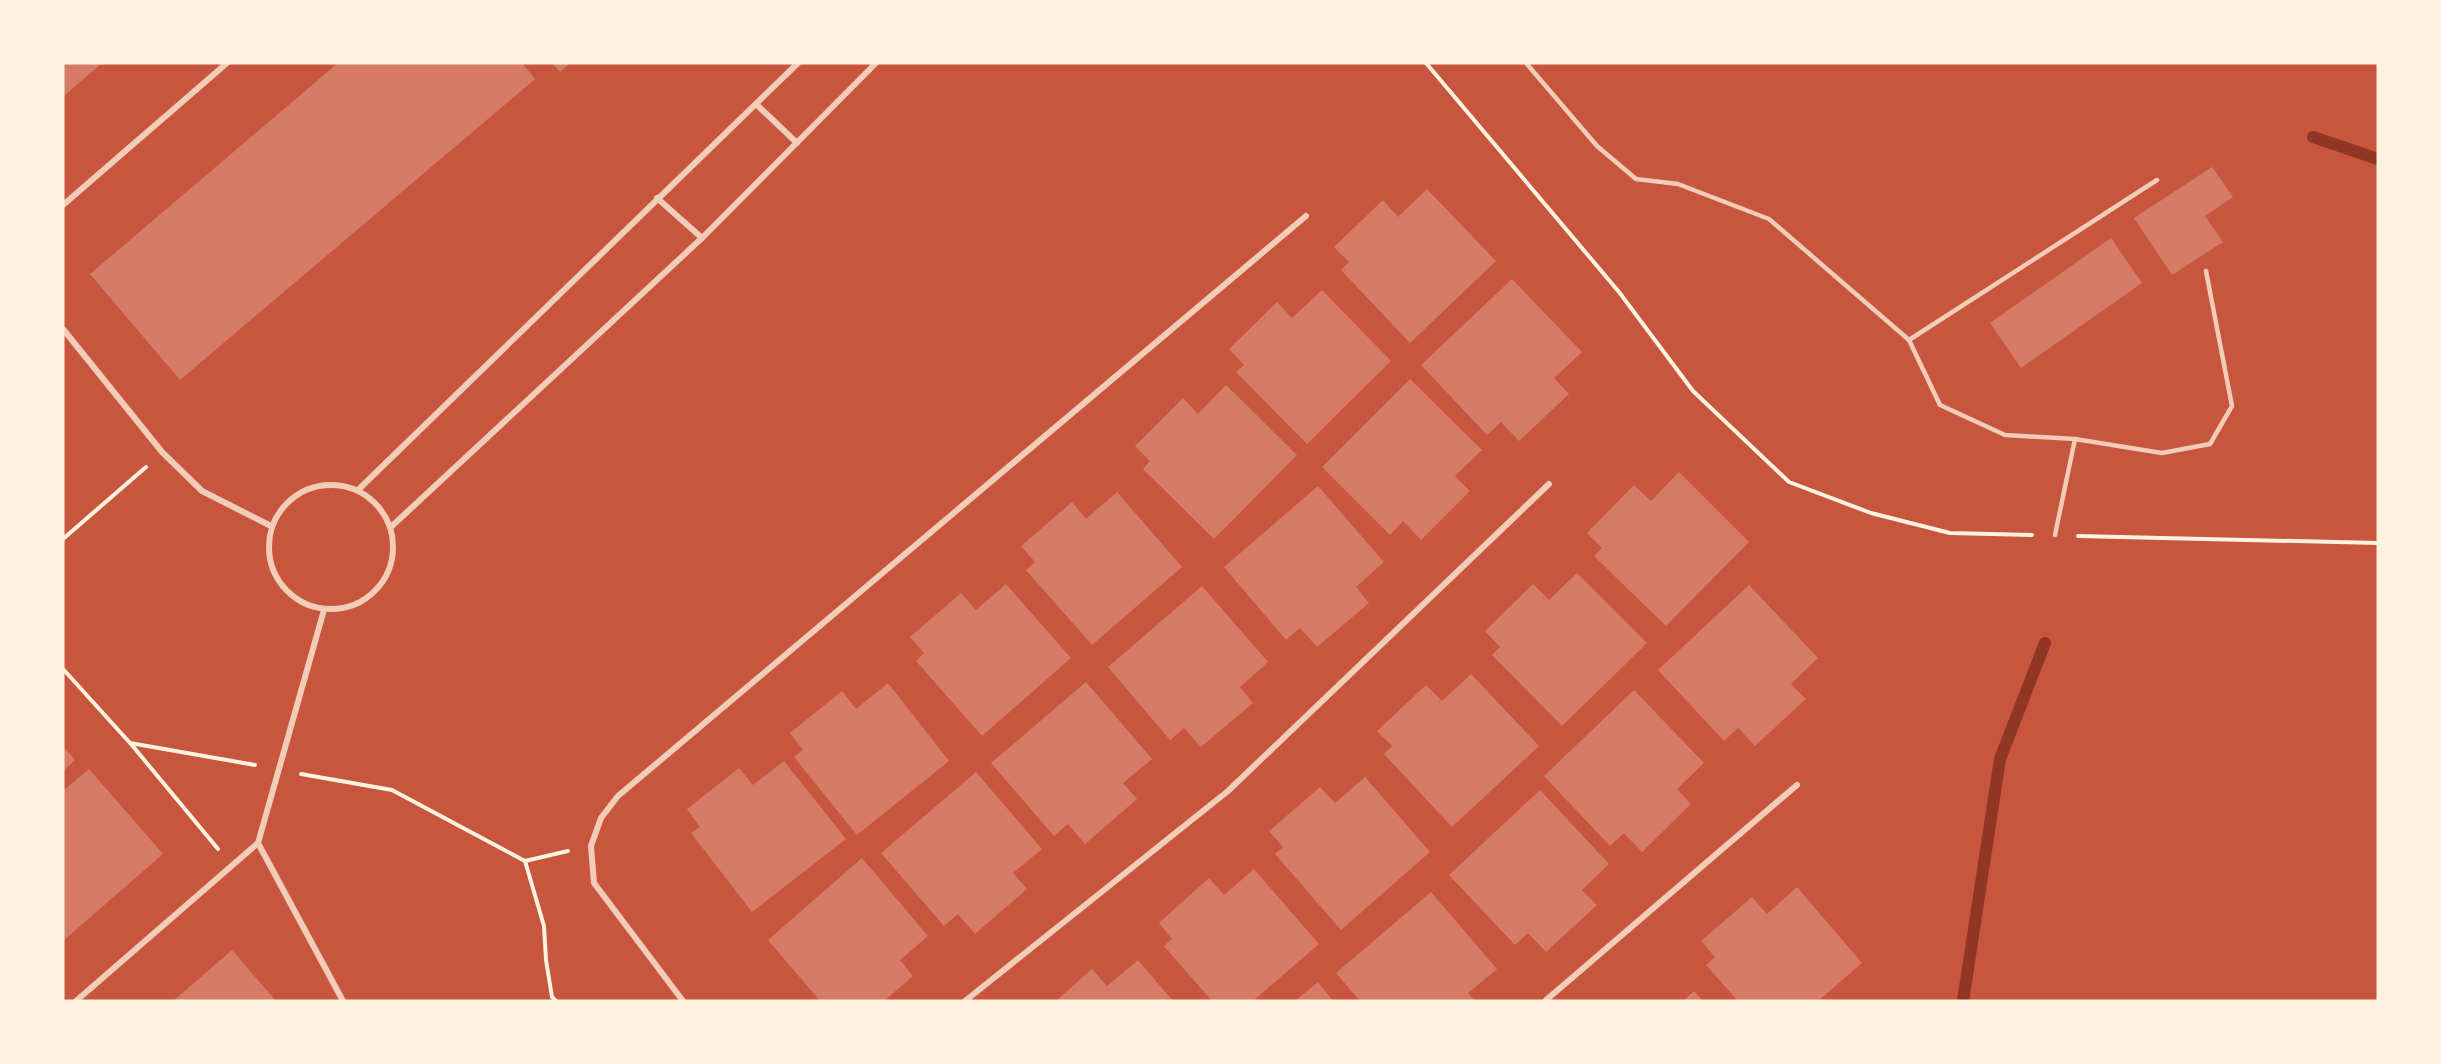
<svg xmlns="http://www.w3.org/2000/svg" width="2441" height="1064" font-family="'Roboto Condensed',sans-serif">
<rect width="100%" height="100%" fill="#c8553d"/>
<g fill="none" stroke-linecap="round" stroke-linejoin="round">
<g stroke="#8f3625" stroke-width="12">
<path d="M2313,137L2378,159"/>
<path d="M1963,1001L2000,759L2045,643"/>
</g>
</g>
<g fill="#d67c66">
<path d="M63,63H102L63,97Z"/>
<path d="M338,63H522L535,79L180,380L90,274Z"/>
<path d="M552,63H570L560,72Z"/>
<path d="M2212,167L2233,197L2205,216L2223,242L2172,275L2134,218Z"/>
<path d="M1427,189L1496,261L1410,343L1341,270L1349,262L1334,247L1383,200L1398,217Z"/>
<path d="M2111,238L2142,283L2021,368L1990,323Z"/>
<path d="M1512,279L1582,352L1554,378L1569,394L1519,441L1501,422L1487,435L1421,365Z"/>
<path d="M1322,290L1391,361L1307,444L1236,372L1244,365L1229,349L1277,302L1292,318Z"/>
<path d="M1410,379L1482,450L1455,476L1470,491L1421,540L1403,521L1390,535L1322,467Z"/>
<path d="M1226,385L1297,455L1214,539L1143,469L1150,461L1135,446L1183,398L1198,414Z"/>
<path d="M1679,472L1749,542L1666,626L1594,556L1602,548L1587,533L1634,485L1651,501Z"/>
<path d="M1318,486L1384,562L1356,587L1369,603L1317,647L1300,628L1286,640L1224,567Z"/>
<path d="M1117,492L1182,567L1092,645L1026,570L1035,562L1021,546L1072,502L1086,519Z"/>
<path d="M1577,573L1647,643L1562,726L1492,655L1500,647L1485,631L1533,584L1549,600Z"/>
<path d="M1006,584L1071,658L982,736L916,661L924,653L910,637L961,593L976,610Z"/>
<path d="M1749,585L1818,658L1791,684L1806,699L1755,746L1738,728L1724,741L1658,670Z"/>
<path d="M1202,586L1268,662L1240,687L1253,703L1201,747L1184,728L1170,740L1108,667Z"/>
<path d="M1471,674L1539,746L1452,827L1384,754L1392,746L1377,731L1426,685L1442,701Z"/>
<path d="M1086,682L1152,759L1123,783L1137,799L1085,844L1068,824L1054,836L991,763Z"/>
<path d="M888,683L949,761L857,835L794,757L803,750L790,733L842,691L856,709Z"/>
<path d="M1634,690L1704,763L1677,789L1691,804L1642,852L1624,833L1610,846L1544,776Z"/>
<path d="M63,746L75,760L63,771Z"/>
<path d="M784,761L846,839L752,912L691,833L700,827L687,809L739,768L753,785Z"/>
<path d="M89,769L163,854L63,941V791Z"/>
<path d="M976,772L1042,849L1013,873L1027,889L975,934L958,914L944,926L881,853Z"/>
<path d="M1365,777L1430,852L1341,930L1275,854L1283,847L1269,831L1320,787L1335,803Z"/>
<path d="M1540,790L1609,864L1582,890L1597,905L1546,952L1528,933L1515,945L1449,875Z"/>
<path d="M862,858L928,936L900,960L913,976L884,1001H820L768,940Z"/>
<path d="M1254,869L1319,944L1253,1001H1212L1164,946L1172,939L1159,923L1209,878L1224,895Z"/>
<path d="M1797,887L1862,963L1818,1001H1738L1706,965L1715,957L1701,941L1752,897L1767,914Z"/>
<path d="M1431,892L1497,969L1468,993L1475,1001H1360L1336,973Z"/>
<path d="M232,950L276,1001H173Z"/>
<path d="M1138,960L1173,1001H1056L1092,969L1107,986Z"/>
<path d="M1318,982L1333,1001H1295Z"/>
<path d="M1694,991L1703,1001H1683Z"/>
</g>
<g fill="none" stroke-linecap="round" stroke-linejoin="round">
<g stroke="#fff3e0" stroke-width="4">
<path d="M1426,63L1619,292L1693,391L1789,482L1871,513L1950,533L2032,535"/>
<path d="M2078,536L2378,543"/>
<path d="M63,539L146,467"/>
<path d="M63,669L130,743L255,765"/>
<path d="M131,744L218,849"/>
<path d="M301,774L392,790L525,861L544,926L546,960L552,997L556,1001"/>
<path d="M525,861L568,851"/>
</g>
<g stroke="#f1ccb7" stroke-width="4.5">
<path d="M1526,63L1597,146L1636,179L1678,184L1769,219L1909,340L1940,405L2005,435L2075,439L2055,535"/>
<path d="M1909,340L2157,180"/>
<path d="M2075,439L2162,453L2210,444L2232,406L2206,271"/>
</g>
<g stroke="#f1ccb7" stroke-width="6">
<path d="M756,104L797,143"/>
<path d="M657,198L702,238"/>
<path d="M63,205L227,63"/>
<path d="M63,329L162,452L202,491L271,526"/>
<circle cx="331" cy="547" r="62"/>
<path d="M359,489L798,63"/>
<path d="M392,526L702,238L876,63"/>
<path d="M324,610L258,843L343,1001"/>
<path d="M76,1001L258,843"/>
<path d="M683,1001L594,883L591,846L601,818L618,796L1306,216"/>
<path d="M965,1001L1228,791L1549,484"/>
<path d="M1545,1001L1797,785"/>
</g>
</g>
<rect width="2441" height="1064" fill="none" stroke="#fff3e0" stroke-width="129"/>
</svg>
